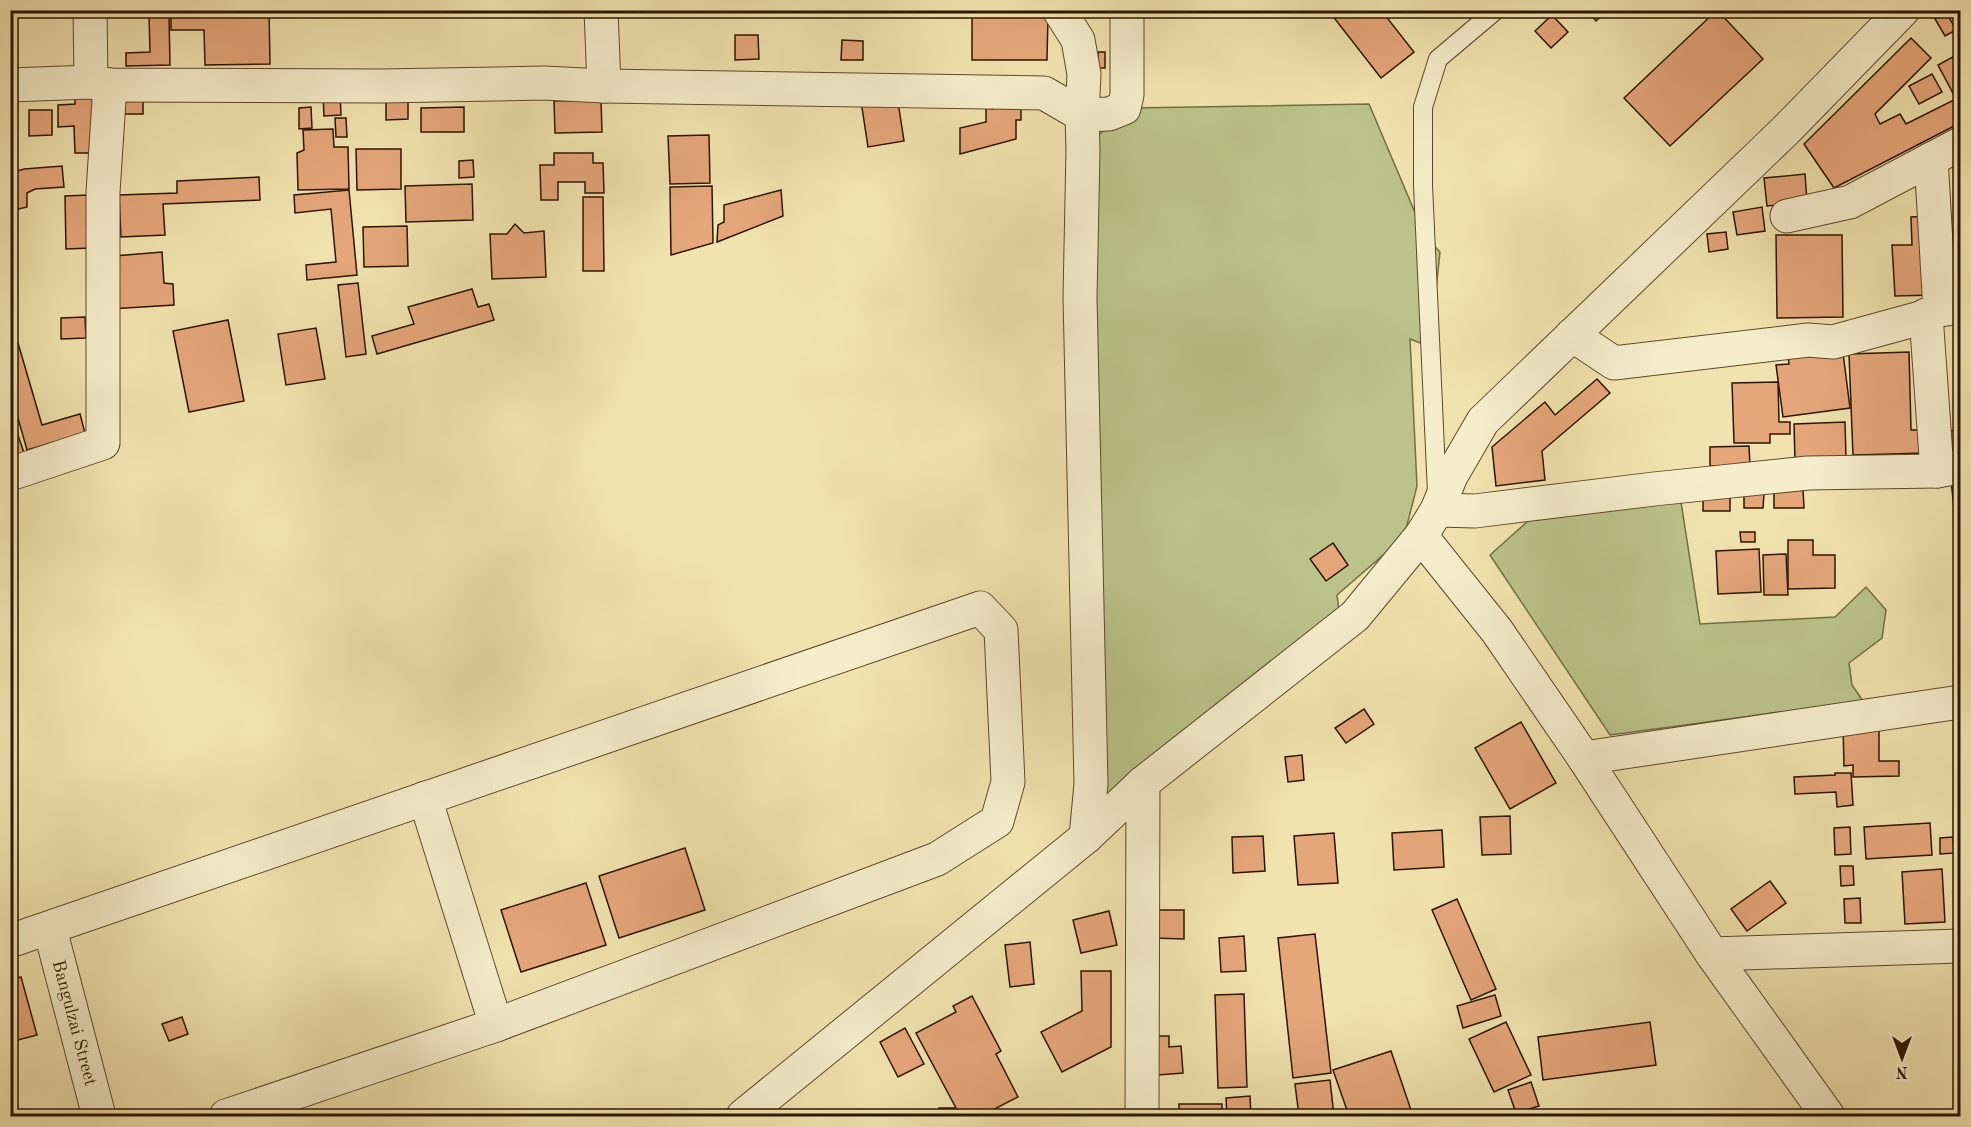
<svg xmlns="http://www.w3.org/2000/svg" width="1971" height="1127" font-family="'Old Standard TT',serif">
<rect width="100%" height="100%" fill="#f1e3af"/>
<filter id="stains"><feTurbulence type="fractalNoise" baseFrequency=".00333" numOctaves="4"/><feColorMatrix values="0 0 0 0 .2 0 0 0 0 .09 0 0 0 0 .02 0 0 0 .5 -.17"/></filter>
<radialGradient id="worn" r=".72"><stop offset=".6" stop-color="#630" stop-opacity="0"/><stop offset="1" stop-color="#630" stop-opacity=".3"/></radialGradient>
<g fill="#bbc38a" stroke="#746c45" stroke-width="1.5">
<path d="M1369,104L1425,236L1440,252L1430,347L1410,339L1417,486L1404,537L1337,595L1340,618L1105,798L1099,640L1095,138L1131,108Z"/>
<path d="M1681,502L1700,624L1835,617L1866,587L1886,610L1882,638L1849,663L1852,685L1863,701L1610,735L1490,555L1529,520Z"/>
</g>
<g fill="#e5a67a" stroke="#2c1500" stroke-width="1.5">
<path d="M171,10H269L270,64L205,65L204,30H171Z"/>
<path d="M1328,10H1381L1414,52L1381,78Z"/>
<path d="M1587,10H1608L1596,21Z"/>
<path d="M1717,10L1763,59L1670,146L1624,98Z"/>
<path d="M1933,10H1945L1956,30L1945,36L1931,12Z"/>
<path d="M149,15H169L170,65L126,66V53L150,52Z"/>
<path d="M972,15L1048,16L1047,60H972Z"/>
<path d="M1552,15L1568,32L1551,48L1535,31Z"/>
<path d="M735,35H758L759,59L735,60Z"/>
<path d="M1911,38L1931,58L1875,114L1880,124L1900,114L1906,124L1956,99L1938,65L1960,53V123L1834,188L1804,144Z"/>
<path d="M842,40L863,41V60H841Z"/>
<rect x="1098" y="52" width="7" height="16"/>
<path d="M1932,74L1942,92L1919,104L1909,86Z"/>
<path d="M340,94L341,115L324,116L323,95Z"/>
<path d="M100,95L102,153H75L74,126L58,127V105L75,104V96Z"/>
<path d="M386,96H408V119L386,120Z"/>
<path d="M897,96L904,141L868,147L861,101Z"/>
<rect x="123" y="97" width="20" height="17"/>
<path d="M601,100L602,132L555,133L554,101Z"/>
<path d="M1021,101V120H1016V139L960,154V128L986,122V108L993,109L994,102Z"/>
<path d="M311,107L312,128L299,129V108Z"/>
<path d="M464,107V132H421V108Z"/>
<path d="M29,110H52V135L29,136Z"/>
<path d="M335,118H346L347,137H336Z"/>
<path d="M333,129L334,147H348L349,189L298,190L297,153L304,150L303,130Z"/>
<path d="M709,135L710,183L670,184L668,136Z"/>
<path d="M356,149H401V189L357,190Z"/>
<path d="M554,153H593V163H603L604,193H585V182H558V200H541L540,165H554Z"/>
<path d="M473,160L474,177L459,178V161Z"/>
<path d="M62,166L64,187L35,189L27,193V207L10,211V173L24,169Z"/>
<path d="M1805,174L1807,202L1767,206L1764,178Z"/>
<path d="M259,177L260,200L163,204L165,235L121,237L119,195L177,193V181Z"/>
<path d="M472,184L473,220L406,222L405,186Z"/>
<path d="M712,186L713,243L671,255L670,187Z"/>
<path d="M349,190L357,275L307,280L306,265L336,262L331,209L295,213L294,195Z"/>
<path d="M781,190L783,216L717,242L718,225L724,222V205Z"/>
<path d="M89,195L91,248L66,249L65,196Z"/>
<path d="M583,197H603L604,271H583Z"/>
<path d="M1762,207L1765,231L1737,235L1733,212Z"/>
<path d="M1929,216L1933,295L1895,296L1892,245H1912L1911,217Z"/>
<path d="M515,224L524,233L544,231L546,277L492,279L490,234H507Z"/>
<path d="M407,226L408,266L364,267L363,227Z"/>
<path d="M1726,232L1728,249L1709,252L1707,234Z"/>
<path d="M1776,235H1842L1843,317L1777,318Z"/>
<path d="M1960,244V285L1944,287L1940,245Z"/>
<path d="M162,252L164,283L173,284L174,305L110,309L114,256Z"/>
<path d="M358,283L366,354L346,357L338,285Z"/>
<path d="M472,289L478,307L489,304L494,320L377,354L372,336L414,324L408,307Z"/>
<path d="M85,317L86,338L61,339V318Z"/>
<path d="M228,320L244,401L189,412L173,331Z"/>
<path d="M316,328L325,379L286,385L278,334Z"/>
<path d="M18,343L42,425L80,414L85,433L27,450L10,390V346Z"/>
<path d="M1808,346L1809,357L1843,353L1850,408L1783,417L1776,365L1789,364L1787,349Z"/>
<path d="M1909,352L1911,430H1925L1926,453L1853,455L1849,354Z"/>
<path d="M1597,379L1610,393L1542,451L1545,480L1496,486L1492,447L1545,402L1555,415Z"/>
<path d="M1778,382L1779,422H1790V434H1770V443H1734L1732,383Z"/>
<path d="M10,410L18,433L10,436Z"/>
<path d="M1845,422L1846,458L1795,460L1794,424Z"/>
<path d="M1960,430V450L1944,451L1943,431Z"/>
<path d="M18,435L25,456L10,460V437Z"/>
<path d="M1749,446L1750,465L1710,466V447Z"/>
<path d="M1960,479V509H1954L1951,480Z"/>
<path d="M1803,489L1804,508H1774V490Z"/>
<path d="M1703,491L1730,492V511H1703Z"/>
<path d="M1744,493H1764L1763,508H1744Z"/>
<path d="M1740,532H1755V542H1741Z"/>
<path d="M1788,540H1813V555H1835V588L1788,589Z"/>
<path d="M1333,543L1348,565L1326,581L1310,559Z"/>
<path d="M1759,549L1761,592L1718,594L1716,551Z"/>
<path d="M1786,554L1788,595H1764L1763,555Z"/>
<path d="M1364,709L1374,724L1346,743L1335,728Z"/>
<path d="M1521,722L1556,783L1510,809L1475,748Z"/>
<path d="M1879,724V761H1899V776L1853,777V765L1844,766L1843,725Z"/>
<path d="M1302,755L1304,780L1288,782L1285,757Z"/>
<path d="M1835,773H1851L1853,805L1837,807L1836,792L1795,794L1794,777L1835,775Z"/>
<path d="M1510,816L1511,854L1482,855L1480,817Z"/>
<path d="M1930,823L1932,855L1866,859L1864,827Z"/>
<path d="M1850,827L1851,854L1835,855L1834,828Z"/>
<path d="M1442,830L1444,867L1394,870L1392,833Z"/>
<path d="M1334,833L1338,883L1298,885L1294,836Z"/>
<path d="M1263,836L1265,871L1233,873L1232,837Z"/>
<path d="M1953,837L1954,853L1940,854V838Z"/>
<path d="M685,848L705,910L619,938L599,876Z"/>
<path d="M1840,866H1853L1854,885L1841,886Z"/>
<path d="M1942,869L1945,922L1905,924L1902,872Z"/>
<path d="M1770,881L1786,903L1747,931L1731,909Z"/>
<path d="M586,883L606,945L521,972L501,910Z"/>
<path d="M1860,898L1861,923H1845L1844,899Z"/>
<path d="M1457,899L1496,989L1471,1000L1432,910Z"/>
<path d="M1154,910H1184V939L1154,938Z"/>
<path d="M1109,911L1117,945L1081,953L1073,920Z"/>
<path d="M1315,934L1331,1073L1293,1078L1278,938Z"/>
<path d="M1244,936L1246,971L1221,972L1219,938Z"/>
<path d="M1030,942L1034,984L1010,987L1005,945Z"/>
<path d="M1081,971H1111V1047L1062,1072L1041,1032L1082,1011Z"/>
<path d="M21,977L37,1035L10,1042V980Z"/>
<path d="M1244,994L1247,1087L1218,1088L1215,995Z"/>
<path d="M1495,995L1501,1016L1463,1028L1457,1006Z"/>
<path d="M972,996L1001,1051L996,1054L1018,1097L981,1116H939V1108H956L916,1033L956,1012L953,1006Z"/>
<path d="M182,1017L188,1034L169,1041L162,1024Z"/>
<path d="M1506,1022L1531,1075L1494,1092L1469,1039Z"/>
<path d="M1650,1022L1656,1065L1543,1080L1538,1037Z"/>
<path d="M905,1028L924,1064L898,1077L880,1042Z"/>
<path d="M1156,1036H1169V1047L1181,1046L1183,1073L1158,1075Z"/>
<path d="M1391,1051L1413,1116H1349L1333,1070Z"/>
<path d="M1330,1080L1334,1116H1299L1295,1084Z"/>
<path d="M1531,1082L1539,1106L1516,1113L1508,1090Z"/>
<path d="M1250,1096L1251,1116H1227L1226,1098Z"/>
<rect x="1179" y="1104" width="43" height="12"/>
</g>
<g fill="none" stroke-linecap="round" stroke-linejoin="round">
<g stroke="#5d482c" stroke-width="20">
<path id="service" d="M1437,493L1423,185V107L1438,59L1496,10"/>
</g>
<g stroke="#5d482c" stroke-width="35">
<g id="minor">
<path d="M90,10L91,82"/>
<path d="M601,10L604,86"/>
<path d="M1059,10L1078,40L1084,74L1082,115L1083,150L1080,297L1091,784L1086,837"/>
<path d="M10,85L91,82L110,85L382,86L544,83L604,86L1044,93L1082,115L1109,114L1124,108L1127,95V10"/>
<path d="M1931,159L1940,310"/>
<path d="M1787,216L1850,202L1960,144"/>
<path d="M1926,315L1937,471"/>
<path d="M1572,335L1614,363L1808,340L1833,342L1917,319L1940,310L1960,307"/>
<path d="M10,474L103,443V192L110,85"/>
<path d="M1437,510L1475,511L1654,489L1808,473L1937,471L1960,467"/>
<path d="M1421,536L1497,631L1584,758L1712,954L1828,1116"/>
<path d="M1584,758L1960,702"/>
<path d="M425,798L496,1025"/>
<path d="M50,929L99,1116"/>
<path d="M10,941L980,608L1001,630L1008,782L997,821L937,859L496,1025L226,1116"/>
<path d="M1712,954L1960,946"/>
<path d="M743,1116L1086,837L1143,783L1355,616L1421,536L1437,510L1451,476L1483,421L1786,130L1903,10"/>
<path d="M1142,1116L1143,783"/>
</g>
</g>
<use href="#service" stroke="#f6edcb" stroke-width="18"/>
<use href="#minor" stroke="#f6edcb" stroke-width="33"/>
</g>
<g text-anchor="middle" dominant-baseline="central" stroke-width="5" stroke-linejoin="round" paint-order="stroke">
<g font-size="18" fill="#2c1500" stroke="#f6edcb">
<text transform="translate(74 1023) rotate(75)">Bangulzai Street</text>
</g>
</g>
<rect width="1971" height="1127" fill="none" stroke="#f1e3af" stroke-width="36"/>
<rect x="12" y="12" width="1947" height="1103" fill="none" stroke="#2c1500" stroke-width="3"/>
<rect x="18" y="18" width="1935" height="1091" fill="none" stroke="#2c1500" stroke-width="1.5"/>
<g transform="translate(1902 1058) rotate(180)" stroke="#f6edcb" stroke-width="4.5" paint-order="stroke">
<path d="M0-4.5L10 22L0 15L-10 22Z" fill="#2c1500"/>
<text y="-9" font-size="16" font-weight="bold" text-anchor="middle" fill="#2c1500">N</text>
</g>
<rect width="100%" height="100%" filter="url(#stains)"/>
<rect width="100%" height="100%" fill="url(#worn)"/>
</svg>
